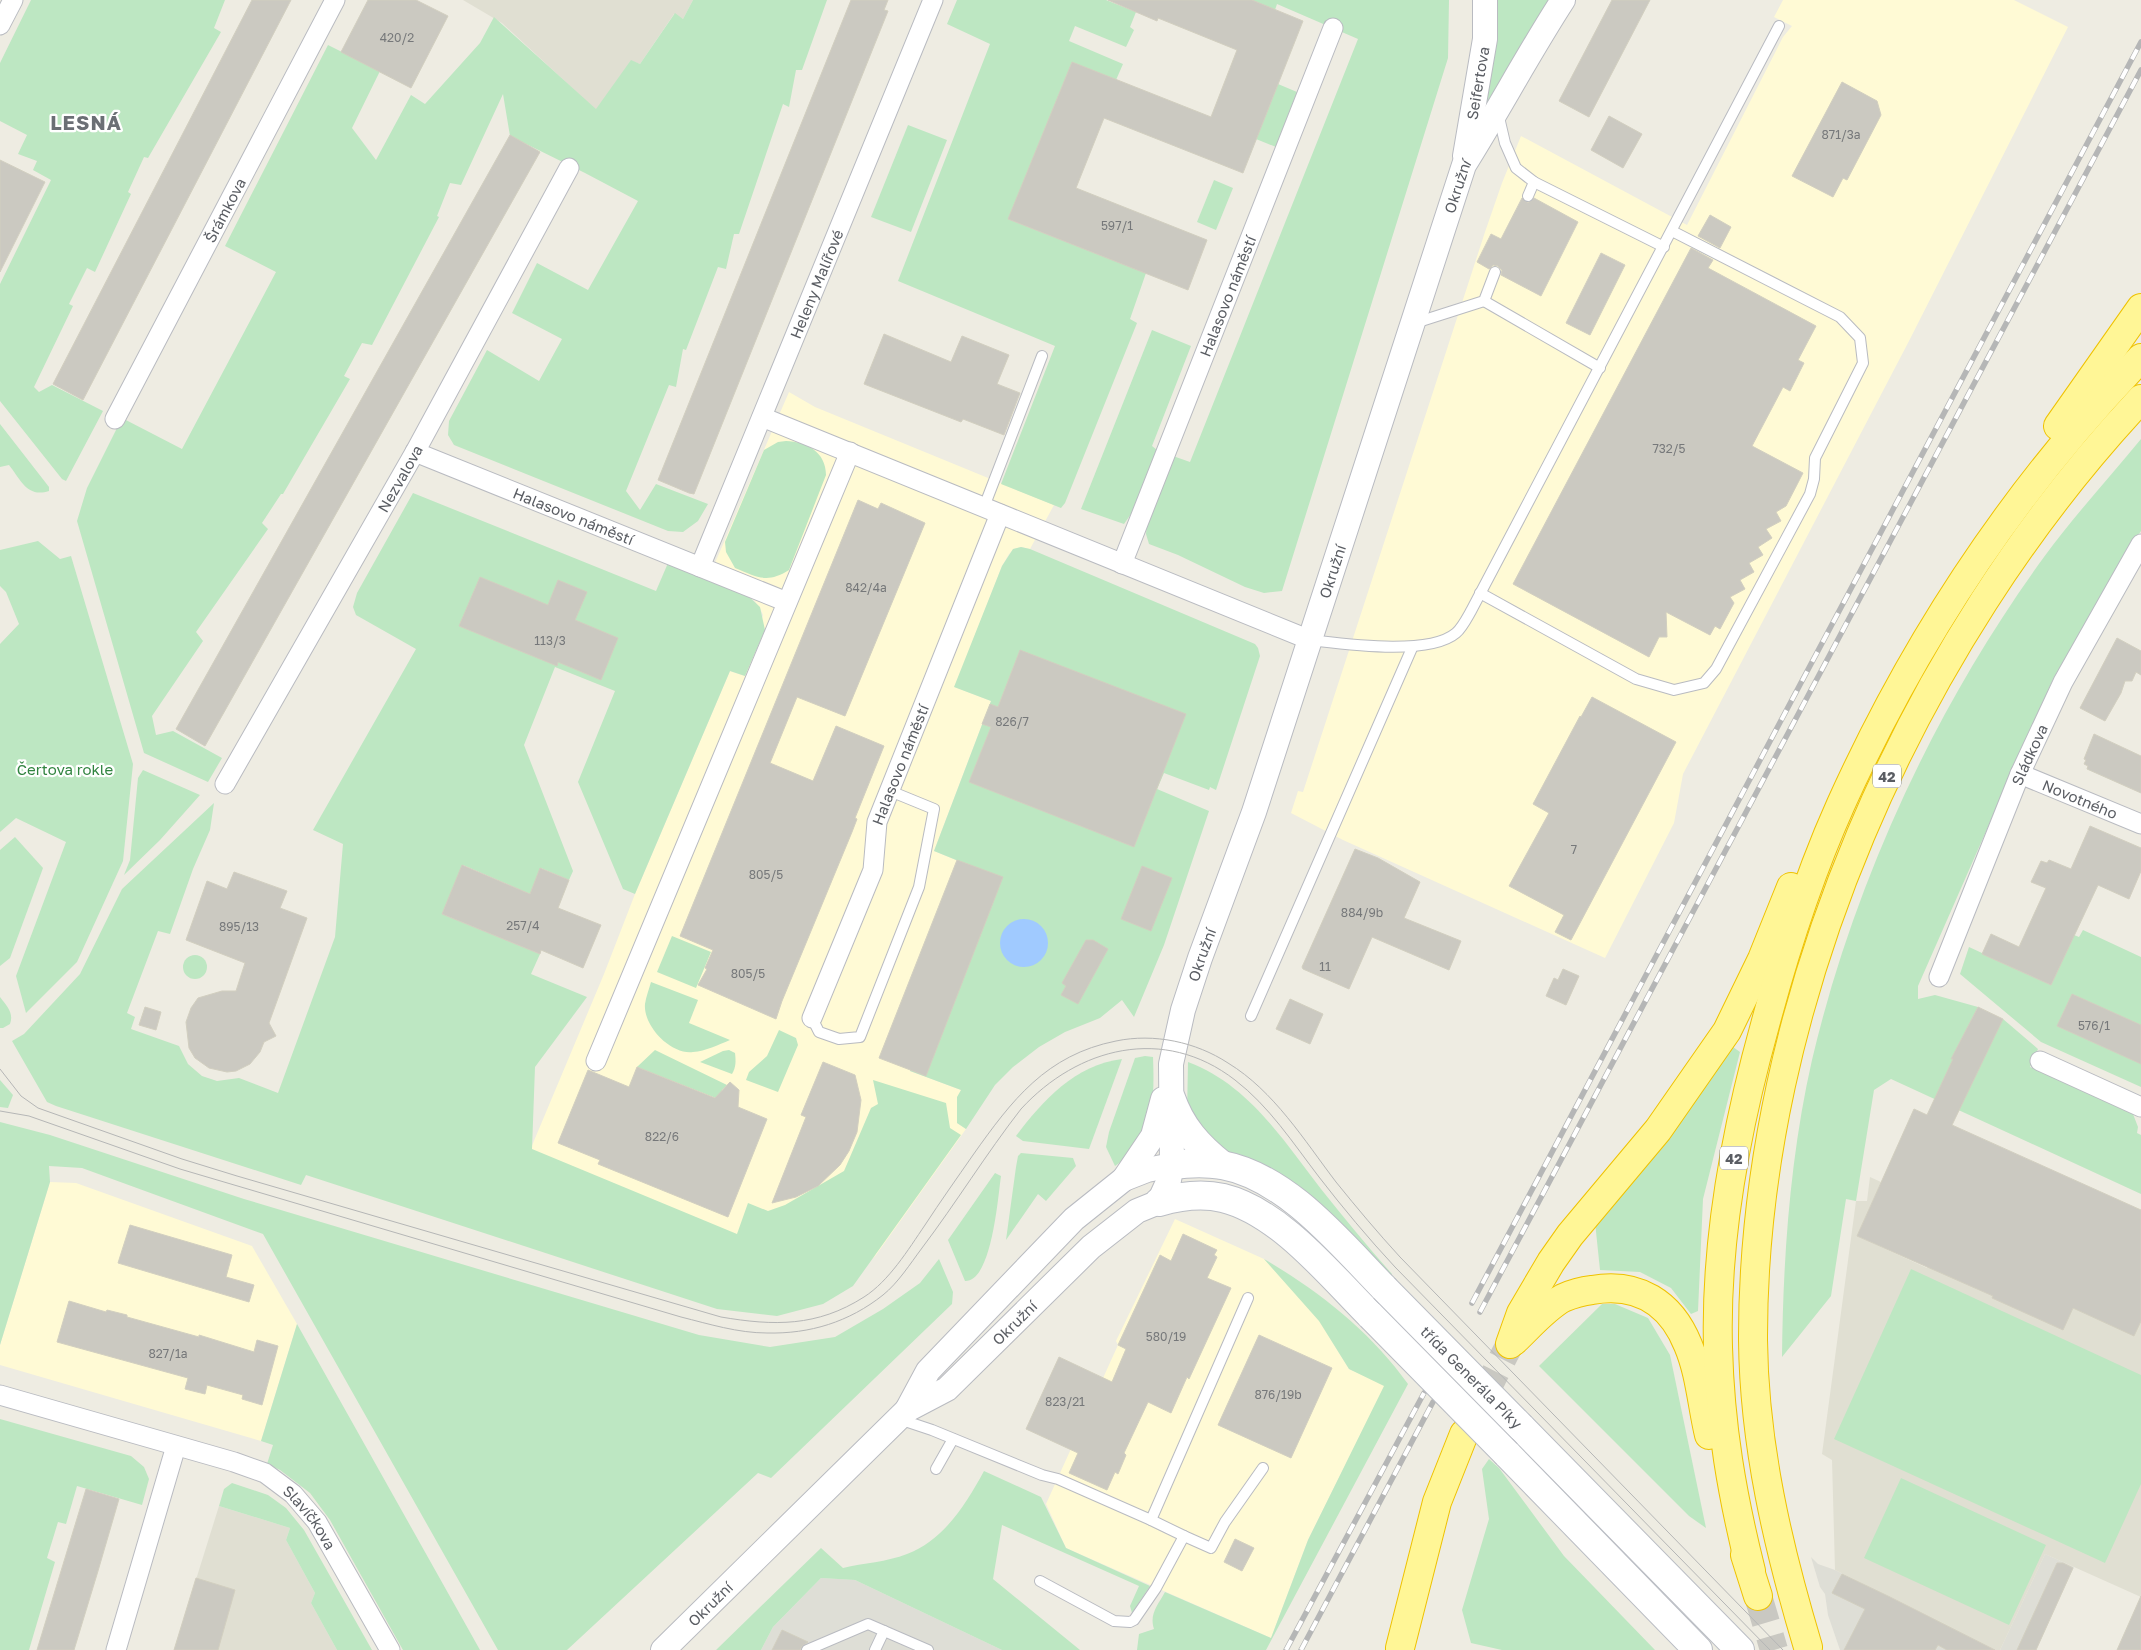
<svg xmlns="http://www.w3.org/2000/svg" width="2141" height="1650" font-family="'Golos Text',sans-serif">
<rect width="100%" height="100%" fill="#eeece2"/>
<g fill="#fffad5">
<path d="M1783,0H2014L2068,27L1909,341L1683,774L1674,823L1605,958L1343,840L1291,813L1298,791L1303,792L1485,232L1502,183L1521,136L1687,225L1783,37L1792,26L1774,17Z"/>
<path d="M789,392L815,407L1054,505L1030,549L1021,547L1014,549L1009,554L1002,566L955,687L991,701L934,851L988,873L910,1071L961,1090L957,1123L966,1129L876,1255L870,1261L711,1251L523,1167L604,974L635,894L730,671L745,676L763,615L760,608L754,600L708,579Z"/>
<path d="M50,1182L76,1183L252,1246L297,1324L261,1441L0,1365V1345Z"/>
<path d="M1175,1219L1264,1259L1319,1320L1349,1369L1385,1385L1308,1540L1271,1638L1066,1548L1046,1504L1118,1345L1116,1341Z"/>
</g>
<g fill="#deded6">
<path d="M2045,1554L2074,1567L2036,1650H2000Z"/>
<path d="M1811,1557L1818,1564L1835,1570L1995,1650H1840L1828,1615L1825,1594L1820,1587Z"/>
<path d="M821,1578L855,1580L1002,1650H761L773,1627Z"/>
</g>
<g fill="#e0dfd2">
<path d="M463,0H693L683,19L674,14L640,64L631,61L596,110L502,23Z"/>
<path d="M1870,1177L1881,1182L1857,1236L1927,1268L1951,1215L2087,1277L2141,1219V1597L2045,1554L2000,1650H1995L1835,1570L1832,1460L1822,1454L1856,1201H1867Z"/>
<path d="M219,1506L290,1528L286,1540L315,1593L311,1603L337,1650H174Z"/>
</g>
<g fill="#bde7c2">
<path d="M31,0H225L214,28L221,32L148,158L144,157L128,192L131,194L95,272L87,268L69,304L73,306L34,387L39,392L52,385L103,411L66,481L62,479L0,401V284L51,180L33,170L37,161L18,154L27,135L0,121V63Z"/>
<path d="M693,0H827L802,70H796L789,107L783,104L739,234H734L726,269L718,267L686,350L683,349L676,387L669,385L626,491L640,510L656,484L708,504L698,521L683,532L668,531L454,445L448,435L449,421L487,350L539,381L562,339L512,313L537,263L588,290L638,201L585,173L510,136L503,94L461,185L450,183L437,216L439,217L372,345L362,343L344,376L350,379L283,494H281L262,523L268,529L196,632L203,641L152,716L156,735L173,731L222,758L208,782L144,753L77,521L87,488L122,418L182,449L276,272L225,246L328,45L380,71L352,128L376,160L411,95L425,104L480,43L494,17L596,109L631,60L640,64L675,13L683,19Z"/>
<path d="M957,0H1106L1136,12L1130,27L1134,30L1126,47L1075,26L1069,41L1123,64L1116,80L1008,219L1146,273L1130,319L1137,323L1065,503L1061,508L1001,484L1055,346L898,281L990,44L947,24Z"/>
<path d="M1252,0H1449L1448,58L1282,591L1264,593L1245,587L1178,555L1149,544L1146,534L1147,522L1173,456L1190,462L1358,39L1277,4L1275,10Z"/>
<path d="M1495,0H1554L1487,106L1485,103Z"/>
<path d="M1278,84L1297,92L1276,147L1256,139Z"/>
<path d="M908,125L947,140L911,232L871,217Z"/>
<path d="M1214,180L1233,188L1216,230L1197,222Z"/>
<path d="M1152,330L1191,346L1152,446L1157,450L1131,514L1124,524L1081,509Z"/>
<path d="M0,424L49,487V491C27,498 21,480 9,465L0,467Z"/>
<path d="M2141,439V531L2125,555L2053,679L1918,986V999L1935,995L1978,1007L1952,1059L2003,1019L2038,1049L2030,1067L2133,1114L2138,1127L2137,1133L2141,1135V1194L1891,1079L1874,1090L1856,1201L1846,1199L1831,1296L1782,1357C1783,1258 1790,1157 1812,1060C1854,882 1936,705 2044,557C2074,516 2109,478 2141,439Z"/>
<path d="M786,441C807,442 826,452 826,475L789,570C767,584 757,577 735,568L726,552L725,542L764,450L778,442Z"/>
<path d="M413,493L656,591L668,563L745,593L760,607L765,630L745,676L730,671L635,894L623,889L578,782L615,691L555,667L524,745L573,871L569,880L541,868L530,894L463,865L442,914L540,954L531,974L587,997L535,1067L532,1149L737,1234L748,1203L768,1211L785,1205L844,1171L871,1108L878,1104L873,1080L946,1103L950,1128L961,1135L853,1286L823,1304L777,1316L717,1309L306,1175L301,1185L56,1106L47,1102L12,1041L24,1034L80,974L122,889L214,803L210,830L193,869L170,934L158,931L127,1013L135,1017L131,1029L179,1046L188,1064L202,1076L217,1081L239,1078L278,1093L335,937L343,844L313,830L416,649L356,615L353,607L357,593Z"/>
<path d="M38,541L60,559L71,556L133,764L123,861L77,962L26,1013L16,976L66,842L16,818L0,832V644L19,624L6,592L0,586V550Z"/>
<path d="M1021,547L1030,549L1255,644L1258,648L1260,656L1216,790L1210,787L1209,790L1164,773L1157,789L1209,811L1164,945L1134,1017L1122,1000L1100,1018L1065,1032L1039,1047L1013,1067L995,1085L966,1129L957,1123V1097L961,1090L910,1071L988,873L934,851L991,701L954,687L1002,566L1013,549Z"/>
<path d="M143,770L200,795L160,840L124,875L130,860L138,778Z"/>
<path d="M15,837L43,868L10,958L0,966V850Z"/>
<path d="M2083,930L2141,957V1087L2041,1042L1960,974L1969,947L2051,985L2074,935L2079,937Z"/>
<path d="M672,936L711,952L696,988L657,972Z"/>
<circle cx="195" cy="967" r="12"/>
<path d="M651,982L698,1000L689,1023L730,1040C718,1045 706,1051 693,1052C671,1055 643,1026 645,1004C646,997 649,989 651,982Z"/>
<path d="M0,997C7,1006 14,1013 10,1024L3,1028H0Z"/>
<path d="M779,1030L796,1038L798,1045L778,1092L746,1080L749,1072L767,1056Z"/>
<path d="M1733,1047L1740,1052L1703,1199L1698,1311L1691,1314L1671,1288L1640,1272L1600,1270L1595,1222L1649,1158Z"/>
<path d="M655,1050L727,1085L722,1090L721,1100L637,1067Z"/>
<path d="M729,1050L735,1053C736,1061 736,1067 732,1074L700,1062L723,1051Z"/>
<path d="M1145,1056L1153,1057C1154,1081 1154,1108 1147,1132C1144,1142 1124,1160 1115,1166L1106,1147L1109,1132L1135,1058Z"/>
<path d="M1122,1059L1089,1149L1023,1141L1016,1136C1043,1100 1075,1065 1122,1059Z"/>
<path d="M1188,1062C1248,1084 1284,1141 1321,1189C1344,1218 1367,1246 1392,1274L1391,1276L1344,1227L1314,1199L1271,1169L1257,1162L1216,1149L1187,1115Z"/>
<path d="M0,1080L13,1095L8,1108L0,1107Z"/>
<path d="M0,1122L50,1135L244,1199L699,1335L770,1347L835,1337L883,1309L920,1283L939,1259L953,1292L952,1304L771,1478L758,1473L567,1650H498L263,1234L82,1168L49,1166L50,1182L0,1345Z"/>
<path d="M1021,1153L1073,1158L1076,1166L1046,1201L1038,1194L1006,1240L1016,1167L1018,1156Z"/>
<path d="M995,1173L1001,1176C998,1196 992,1282 965,1281L948,1240Z"/>
<path d="M1264,1259C1319,1291 1371,1332 1408,1384L1266,1650H1137L1139,1634L1154,1629C1149,1614 1158,1605 1165,1592L1271,1638L1308,1540L1384,1386L1349,1369L1319,1321Z"/>
<path d="M1911,1269L2141,1375V1484L2105,1563L1834,1439Z"/>
<path d="M1602,1304H1615L1648,1318L1670,1355L1706,1528L1689,1516L1539,1366Z"/>
<path d="M297,1324L480,1650H403L330,1520L310,1493L280,1470L267,1464L273,1445L261,1441Z"/>
<path d="M0,1419L131,1456L144,1467L149,1479L142,1505L77,1486L66,1524L58,1522L47,1558L55,1562L29,1650H0Z"/>
<path d="M1489,1459L1499,1468L1564,1556L1655,1650H1502L1471,1643L1462,1610L1489,1519L1482,1469Z"/>
<path d="M984,1471L1041,1497L1066,1548L1150,1586L1132,1613L1130,1606L1139,1586L1002,1525L993,1579L1080,1650H1002L855,1580L821,1578L773,1627L761,1650H716L821,1548L843,1568C863,1563 887,1562 907,1554C944,1540 966,1504 984,1471Z"/>
<path d="M1901,1478L2046,1545L2009,1625L1864,1558Z"/>
<path d="M232,1483L268,1495L286,1508L304,1530L372,1650H337L311,1603L315,1593L286,1540L290,1528L219,1506L224,1489Z"/>
</g>
<circle fill="#a0caff" cx="1024" cy="943" r="24"/>
<g fill="#cbc9c1" stroke="#d2cfc0">
<path d="M252,0H291L83,400L53,384Z"/>
<path d="M368,0H416L448,16L411,88L341,52Z"/>
<path d="M851,0H888L884,10L888,11L694,494L689,493L658,480Z"/>
<path d="M1108,0H1252L1303,21L1243,173L1104,118L1076,188L1207,240L1188,290L1008,219L1072,62L1211,117L1237,50L1158,18L1157,21Z"/>
<path d="M1612,0H1650L1589,117L1559,101Z"/>
<path d="M1842,82L1877,101L1881,115L1847,180L1843,178L1833,197L1792,176Z"/>
<path d="M1609,116L1642,134L1623,168L1591,150Z"/>
<path d="M510,135L540,152L205,746L176,729Z"/>
<path d="M0,160L45,182L0,272Z"/>
<path d="M1522,198L1528,203L1534,198L1578,222L1541,296L1501,275L1502,270L1498,266L1493,265L1489,269L1477,262L1491,234L1501,239Z"/>
<path d="M1710,215L1731,227L1720,248L1698,236Z"/>
<path d="M1691,248L1713,260L1708,268L1816,326L1798,360L1804,363L1790,391L1783,387L1752,446L1803,473L1786,506L1776,512L1781,521L1766,529L1772,538L1758,547L1763,555L1749,563L1754,572L1740,580L1745,589L1730,597L1734,603L1720,629L1715,626L1710,635L1666,612L1667,637H1659L1649,657L1513,584Z"/>
<path d="M1601,253L1625,265L1590,335L1566,323Z"/>
<path d="M884,334L951,362L962,336L1009,355L997,384L1020,393L1004,435L963,419L961,422L864,384Z"/>
<path d="M858,500L878,509L881,503L925,523L845,716L797,697L770,763L813,781L836,726L884,746L855,818L857,819L852,832L782,1001L776,1019L698,985L707,969L705,968L713,950L680,936Z"/>
<path d="M480,577L548,605L558,580L587,592L575,620L618,638L601,680L558,662L557,666L459,626Z"/>
<path d="M2117,638L2141,651V675L2136,672L2132,681H2125L2121,693L2105,721L2080,708Z"/>
<path d="M1020,650L1186,714L1134,847L969,782L991,727L982,724L990,704L998,707Z"/>
<path d="M1592,697L1676,742L1571,940L1555,932L1564,915L1509,886L1549,813L1533,804L1580,716L1581,717Z"/>
<path d="M2094,734L2141,756V793L2087,769L2088,766L2084,764L2086,760L2084,759Z"/>
<path d="M2090,826L2141,848V871L2129,899L2098,885L2051,985L1982,954L1991,934L2019,947L2046,888L2031,882L2041,861L2047,863L2049,860L2071,869Z"/>
<path d="M1355,849L1378,858L1420,882L1404,918L1461,941L1449,970L1372,937L1349,989L1303,969L1302,967Z"/>
<path d="M957,860L1003,877L926,1076L879,1058Z"/>
<path d="M462,865L530,894L540,868L569,880L558,908L601,925L583,968L541,950L540,954L442,914Z"/>
<path d="M1142,866L1172,878L1151,931L1121,919Z"/>
<path d="M234,872L287,891L280,908L307,918L269,1023L276,1036L264,1042L260,1052L250,1064L236,1071L227,1072L209,1068L195,1058L189,1048L186,1022L191,1008L198,998L222,991H236L245,963L186,940L207,881L227,889Z"/>
<path d="M1086,940H1093L1108,949L1078,1004L1061,995L1066,986L1062,983Z"/>
<path d="M1563,969L1579,976L1566,1005L1546,996L1554,978L1558,980Z"/>
<path d="M2072,994L2141,1025V1064L2057,1026Z"/>
<path d="M1290,999L1323,1014L1310,1044L1276,1029Z"/>
<path d="M145,1007L161,1012L156,1030L139,1025Z"/>
<path d="M1978,1007L2003,1019L1952,1125L2141,1210V1321L2134,1336L2073,1308L2063,1330L1992,1298L1993,1296L1857,1236L1914,1109L1927,1115L1953,1059H1951Z"/>
<path d="M823,1062L855,1075L861,1100L857,1132L849,1151L840,1165L818,1186L796,1197L772,1203L806,1117L801,1115Z"/>
<path d="M637,1067L715,1098L730,1082L739,1090L738,1107L767,1119L728,1217L598,1164L600,1160L558,1143L588,1070L629,1087Z"/>
<path d="M130,1225L232,1255L226,1277L254,1285L249,1302L118,1263Z"/>
<path d="M1183,1234L1217,1250L1214,1255L1217,1257L1207,1278L1231,1288L1189,1379L1187,1377L1171,1413L1148,1402L1124,1453L1126,1455L1118,1474L1115,1472L1107,1490L1069,1473L1078,1453L1026,1429L1059,1357L1112,1382L1126,1349L1118,1345L1160,1255L1171,1261Z"/>
<path d="M69,1301L106,1312L107,1310L127,1315V1317L199,1337V1335L254,1352L257,1340L278,1346L262,1405L242,1399L243,1395L207,1385L205,1394L185,1389L188,1378L57,1342Z"/>
<path d="M1259,1335L1332,1368L1291,1458L1218,1425Z"/>
<path d="M86,1489L119,1499L98,1571L74,1650H37Z"/>
<path d="M1235,1539L1254,1548L1242,1571L1224,1562Z"/>
<path d="M2057,1563H2063L2073,1568L2036,1650H2017Z"/>
<path d="M1842,1574L1890,1597L1995,1650H1947L1938,1645L1935,1650H1844L1865,1609L1832,1593Z"/>
<path d="M196,1578L235,1590L218,1650H174Z"/>
<path d="M2141,1596V1650H2117Z"/>
<path d="M782,1630L808,1642L802,1646L800,1650H772Z"/>
</g>
<g fill="none" stroke-linecap="round" stroke-linejoin="round">
<g stroke="#c9c8c2" stroke-width="28" stroke-dasharray="28 14" stroke-linecap="butt">
<path d="M1464,1434L1510,1344"/>
<path d="M1758,1596L1774,1650"/>
</g>
<g stroke="#b9bbc1" stroke-width="12">
<g id="service">
<path d="M1498,113L1505,143L1516,168L1534,182L1528,196"/>
<path d="M1534,182L1664,247"/>
<path d="M1484,301L1600,368"/>
<path d="M1415,323L1484,301L1495,272"/>
<path d="M984,507L1042,356"/>
<path d="M1480,593L1636,679L1674,690L1704,683L1716,669L1810,494L1814,479L1815,458L1863,363L1860,338L1840,317L1672,231"/>
<path d="M1310,640C1345,644 1429,656 1456,633C1462,628 1467,618 1471,611L1779,26"/>
<path d="M1251,1016L1412,648"/>
<path d="M812,1018L819,1032L839,1039L860,1037L919,887L934,809L890,791"/>
<path d="M899,1419L932,1430L1042,1475L1058,1479L1151,1520L1184,1536L1156,1588L1134,1620L1130,1622L1114,1621L1040,1581"/>
<path d="M936,1469L953,1439"/>
<path d="M1151,1520L1248,1298"/>
<path d="M1184,1536L1211,1548L1225,1522L1263,1468"/>
<path d="M807,1650L868,1624L928,1650"/>
<path d="M875,1650L884,1631"/>
</g>
</g>
<g stroke="#b9bbc1" stroke-width="21">
<g id="minor">
<path d="M0,25L13,0"/>
<path d="M762,417L1310,640"/>
<path id="s1" d="M115,419L335,0"/>
<path id="s2" d="M415,452L787,602"/>
<path id="s3" d="M1122,564L1333,28"/>
<path id="s4" d="M700,567L933,0"/>
<path id="s5" d="M2020,774L2141,824"/>
<path id="s6" d="M225,784L415,452L569,168"/>
<path id="s7" d="M1939,977L2020,774L2063,682L2141,544"/>
<path id="s8" d="M812,1018L873,870L877,822L1000,514"/>
<path d="M596,1061L850,452"/>
<path d="M2040,1061L2141,1107"/>
<path id="s9" d="M0,1395L234,1462L265,1473L293,1494L317,1522L390,1650"/>
<path d="M116,1650L176,1446"/>
</g>
</g>
<g stroke="#b9bbc1" stroke-width="26">
<g id="tertiary">
<path id="s10" d="M1465,156L1485,39V0"/>
<path d="M1124,1179L1153,1136L1163,1099"/>
<path d="M907,1410L928,1371L1074,1219L1124,1179L1147,1170L1172,1165"/>
<path id="s11" d="M663,1650L907,1410L947,1389L1091,1247L1137,1211L1159,1202L1169,1180L1172,1165L1171,1064L1183,1010L1200,958L1254,812L1464,165C1498,111 1528,54 1563,0"/>
</g>
</g>
<g stroke="#babdc4" stroke-width="30">
<g id="secondary">
<path d="M1171,1098C1181,1127 1198,1146 1222,1165"/>
<path d="M1172,1165C1188,1163 1205,1162 1222,1165C1287,1177 1340,1243 1384,1288"/>
<path d="M1159,1202C1180,1196 1201,1193 1223,1198C1280,1212 1330,1275 1371,1316"/>
<path d="M1521,1427L1740,1650"/>
<path d="M1507,1454L1698,1650"/>
</g>
</g>
<g stroke="#efc200" stroke-width="30">
<g id="trunk">
<path d="M2058,426L2141,308"/>
<path d="M1514,1341C1529,1327 1545,1308 1563,1298C1572,1294 1583,1291 1592,1290C1638,1282 1671,1303 1688,1345C1700,1373 1702,1406 1709,1435"/>
<path d="M1510,1344L1521,1313L1551,1262L1570,1235L1658,1130L1727,1031L1762,959L1791,887"/>
<path d="M1745,1555L1758,1596"/>
<path d="M1751,1571C1732,1495 1720,1426 1718,1347C1715,1239 1736,1129 1765,1025C1785,950 1809,875 1841,804C1915,640 2016,488 2141,358"/>
<path d="M1808,1647C1778,1547 1754,1445 1753,1340C1752,1003 1912,643 2141,399"/>
<path d="M1400,1648L1437,1502L1464,1434"/>
</g>
</g>
<use href="#service" stroke="#fff" stroke-width="10"/>
<use href="#minor" stroke="#fff" stroke-width="19"/>
<use href="#tertiary" stroke="#fff" stroke-width="24"/>
<use href="#secondary" stroke="#fff" stroke-width="28"/>
<use href="#trunk" stroke="#fff696" stroke-width="28"/>
<g stroke="#b5b6b6" stroke-width="1">
<path d="M0,1069L21,1096L38,1108L182,1159L237,1176L721,1317C774,1326 817,1327 864,1297C889,1281 908,1250 925,1225C940,1202 957,1178 973,1155C1012,1100 1046,1055 1116,1041C1154,1033 1196,1042 1228,1063C1274,1091 1304,1140 1336,1182C1357,1208 1378,1233 1400,1257L1783,1650"/>
<path d="M0,1111L29,1116L180,1169L681,1317C709,1324 738,1333 767,1333C810,1334 849,1322 883,1295C898,1283 910,1264 922,1248C956,1203 986,1154 1021,1109C1078,1047 1164,1025 1235,1080C1269,1106 1293,1143 1319,1177C1343,1208 1368,1238 1395,1267L1770,1650"/>
</g>
<g stroke="#b5b6b6" stroke-width="5.5">
<g id="rail">
<path d="M1472,1303L2141,42"/>
<path d="M1480,1312L2141,70"/>
<path d="M1286,1650L1424,1393"/>
<path d="M1301,1650L1433,1402"/>
</g>
</g>
<use href="#rail" stroke="#fff" stroke-width="4" stroke-dasharray="11" stroke-linecap="butt"/>
<g stroke="#babdc4" stroke-width="30" stroke-linecap="butt">
<g id="secondary-bridge">
<path id="s12" d="M1384,1288L1521,1427"/>
<path d="M1371,1316L1507,1454"/>
</g>
</g>
<use href="#secondary-bridge" stroke="#fff" stroke-width="28"/>
</g>
<g text-anchor="middle" dominant-baseline="central" stroke-width="4.5" stroke-linejoin="round" paint-order="stroke">
<g font-size="12" fill="#76787a">
<text x="397" y="37">420/2</text>
<text x="1841" y="134">871/3a</text>
<text x="1117" y="225">597/1</text>
<text x="1669" y="448">732/5</text>
<text x="866" y="587">842/4a</text>
<text x="550" y="640">113/3</text>
<text x="1012" y="721">826/7</text>
<text x="1574" y="849">7</text>
<text x="766" y="874">805/5</text>
<text x="1362" y="912">884/9b</text>
<text x="523" y="925">257/4</text>
<text x="239" y="926">895/13</text>
<text x="1325" y="966">11</text>
<text x="748" y="973">805/5</text>
<text x="2094" y="1025">576/1</text>
<text x="662" y="1136">822/6</text>
<text x="1166" y="1336">580/19</text>
<text x="168" y="1353">827/1a</text>
<text x="1278" y="1394">876/19b</text>
<text x="1065" y="1401">823/21</text>
</g>
<g fill="#fff" stroke="#8c8e92" stroke-width="1">
<rect x="1873" y="764.5" width="28" height="23" rx="4"/>
<rect x="1720" y="1146.5" width="28" height="23" rx="4"/>
</g>
<g font-size="14" font-weight="bold" fill="#5a5d63">
<text x="1887" y="776">42</text>
<text x="1734" y="1158">42</text>
</g>
<g font-size="15" fill="#5a5d63" stroke="#fff">
<text stroke="none"><textPath href="#s10" startOffset="74">Seifertova</textPath></text>
<text stroke="none"><textPath href="#s11" startOffset="1736">Okružní</textPath></text>
<text stroke="none"><textPath href="#s1" startOffset="236">Šrámkova</textPath></text>
<text stroke="none"><textPath href="#s4" startOffset="306">Heleny Malířové</textPath></text>
<text stroke="none"><textPath href="#s3" startOffset="288">Halasovo náměstí</textPath></text>
<text stroke="none"><textPath href="#s6" startOffset="352">Nezvalova</textPath></text>
<text stroke="none"><textPath href="#s2" startOffset="171">Halasovo náměstí</textPath></text>
<text stroke="none"><textPath href="#s11" startOffset="1331">Okružní</textPath></text>
<text stroke="none"><textPath href="#s7" startOffset="240">Sládkova</textPath></text>
<text stroke="none"><textPath href="#s8" startOffset="270">Halasovo náměstí</textPath></text>
<text stroke="none"><textPath href="#s5" startOffset="65">Novotného</textPath></text>
<text stroke="none"><textPath href="#s11" startOffset="926">Okružní</textPath></text>
<text stroke="none"><textPath href="#s11" startOffset="482">Okružní</textPath></text>
<text stroke="none"><textPath href="#s12" startOffset="125">třída Generála Píky</textPath></text>
<text stroke="none"><textPath href="#s9" startOffset="340">Slavíčkova</textPath></text>
<text stroke="none"><textPath href="#s11" startOffset="66">Okružní</textPath></text>
</g>
<g font-size="15" fill="#318440" stroke="#fff">
<text x="65" y="769">Čertova rokle</text>
</g>
<g font-size="20" font-weight="bold" letter-spacing="1" fill="#6b6f75" stroke="#fff">
<text x="86" y="122">LESNÁ</text>
</g>
</g>
</svg>
